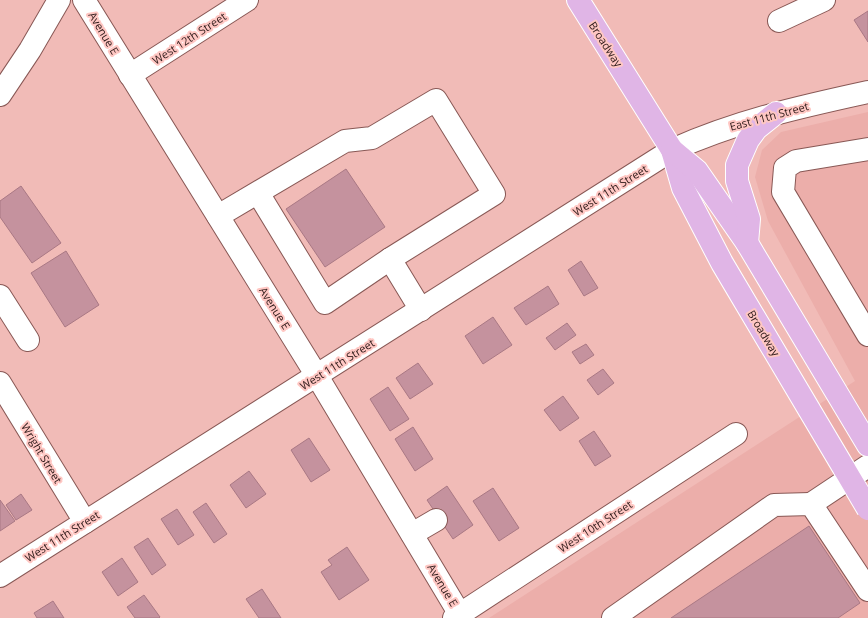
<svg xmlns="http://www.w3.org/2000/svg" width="868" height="618" font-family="'Open Sans',sans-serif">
<rect width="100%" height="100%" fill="#f1bbb7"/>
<path fill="#ecaeaa" d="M868,112V618H489L855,381L768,221L755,177L762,150L781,132Z"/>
<g fill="#c5929e" stroke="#a97884">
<path d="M868,11V42L854,20Z"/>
<path d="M346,169L385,227L325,267L286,209Z"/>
<path d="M21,186L61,243L32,263L0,217V201Z"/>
<path d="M66,251L99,305L65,327L31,273Z"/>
<path d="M581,261L598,288L584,296L568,270Z"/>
<path d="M548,286L559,304L526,325L514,308Z"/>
<path d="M493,317L512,345L483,364L465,336Z"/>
<path d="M567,323L576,335L555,350L546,338Z"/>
<path d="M586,344L594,355L580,364L572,352Z"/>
<path d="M418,363L433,384L410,399L396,378Z"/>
<path d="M603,369L614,383L598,395L587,380Z"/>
<path d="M388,387L409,419L390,431L370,399Z"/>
<path d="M563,396L579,418L560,431L544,410Z"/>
<path d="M413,427L433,459L415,471L395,439Z"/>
<path d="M594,431L611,456L595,466L579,441Z"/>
<path d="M309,438L330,470L311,482L291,450Z"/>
<path d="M249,471L266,494L246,508L230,485Z"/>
<path d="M447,486L473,525L453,539L427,500Z"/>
<path d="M493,488L519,528L499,541L473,501Z"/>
<path d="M21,494L32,510L16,520L6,505Z"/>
<path d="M0,500L15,521L0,531Z"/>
<path d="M206,503L227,534L214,543L193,512Z"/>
<path d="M177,509L194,535L178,545L161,519Z"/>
<path d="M809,526L860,603L838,618H671Z"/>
<path d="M148,538L166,565L152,575L134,547Z"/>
<path d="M347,547L369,580L339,600L321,572L332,565L328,560Z"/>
<path d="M122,558L138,582L118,596L102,572Z"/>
<path d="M262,589L281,618H259L246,599Z"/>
<path d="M144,595L160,617L159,618H135L127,607Z"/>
<path d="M53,601L64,618H37L34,613Z"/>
</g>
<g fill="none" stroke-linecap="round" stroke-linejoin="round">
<g stroke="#885855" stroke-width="24">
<g id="minor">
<path d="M84,0L317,376L462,618"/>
<path d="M779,21L824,0"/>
<path d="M130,75L247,0"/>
<path d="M0,95L30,50L59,0"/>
<path d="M868,149L796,161L785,168L783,192L868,335"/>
<path d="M218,216L345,141L372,138L436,100L494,194L390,259L325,303L258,193"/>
<path d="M390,259L421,310"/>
<path d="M0,296L28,340"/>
<path d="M0,383L85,522"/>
<path d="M811,504L868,466"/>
<path d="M412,534L436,520"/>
<path d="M0,576L672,150C737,121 799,107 868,92"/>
<path d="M454,618L736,434"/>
<path d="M613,618L774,505L811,504L868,590"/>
</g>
</g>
<g stroke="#fff" stroke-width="24">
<g id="major">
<path d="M578,0L672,150L683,188L722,263L845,470"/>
<path d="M672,150L697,171L747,243L868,445"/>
<path d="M747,243L749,219L737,181V165L748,140L756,129L776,113"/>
</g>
</g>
<use href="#minor" stroke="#fff" stroke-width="22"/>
<use href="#major" stroke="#e0b5e6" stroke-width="22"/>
<g stroke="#fff" stroke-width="24" stroke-linecap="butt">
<path id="major-bridge" d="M845,470L868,509"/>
</g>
<use href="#major-bridge" stroke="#e0b5e6" stroke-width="22"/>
</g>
<g text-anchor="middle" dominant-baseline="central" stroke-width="4" stroke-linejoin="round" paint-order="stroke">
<g font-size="11" fill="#2e1a19" stroke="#ffc7c3">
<text transform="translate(104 33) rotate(59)">Avenue E</text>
<text transform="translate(189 38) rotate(-33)">West 12th Street</text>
<text transform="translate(606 44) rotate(57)">Broadway</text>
<text transform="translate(769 116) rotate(-15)">East 11th Street</text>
<text transform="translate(610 190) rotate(-32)">West 11th Street</text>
<text transform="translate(275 308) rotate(58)">Avenue E</text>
<text transform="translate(764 333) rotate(59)">Broadway</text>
<text transform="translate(337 364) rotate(-32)">West 11th Street</text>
<text transform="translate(42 453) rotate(59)">Wright Street</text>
<text transform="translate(595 526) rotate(-33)">West 10th Street</text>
<text transform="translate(62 536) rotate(-32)">West 11th Street</text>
<text transform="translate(443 585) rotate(59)">Avenue E</text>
</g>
</g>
</svg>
